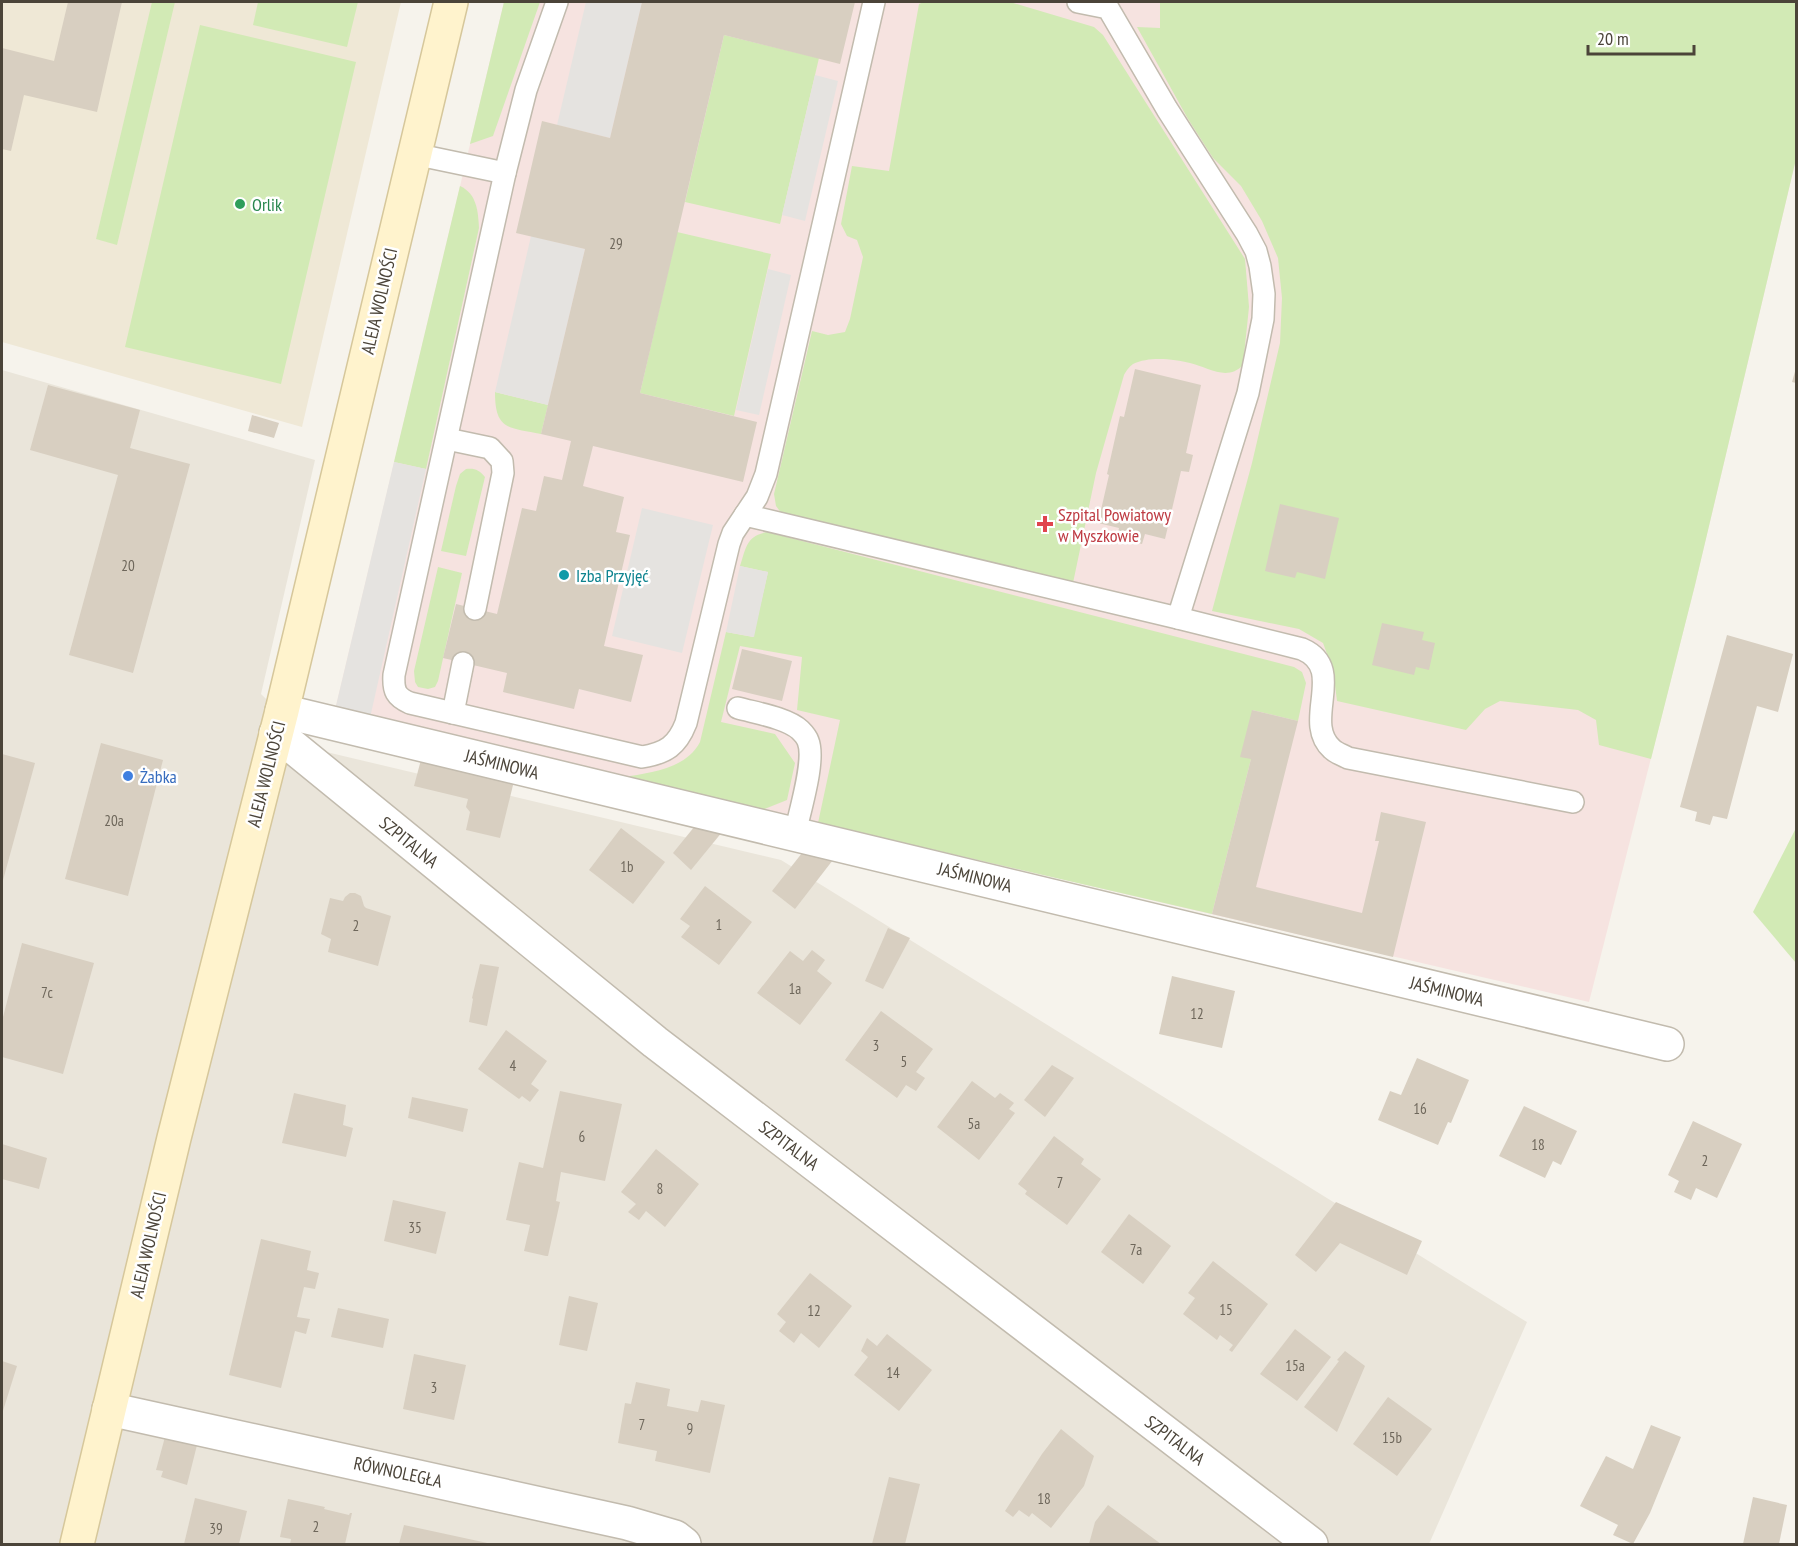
<svg xmlns="http://www.w3.org/2000/svg" width="1798" height="1546" font-family="'PT Sans Narrow',sans-serif">
<rect width="100%" height="100%" fill="#f6f3ec"/>
<path fill="#eae5da" d="M2,370L315,460L261,694L318,750L781,860L1527,1322L1429,1544H2Z"/>
<path fill="#efe8d6" d="M2,2H401L302,427L2,342Z"/>
<path fill="#f6e3e0" d="M504,2H1796V159L1695,585L1589,1002L335,710Z"/>
<g fill="#d2eab5">
<path d="M152,2H175L117,245L96,239Z"/>
<path d="M258,2H358L347,47L253,25Z"/>
<path d="M504,2H540L493,136L470,144Z"/>
<path d="M924,2H1010L1094,27L1103,35L1245,259L1249,307L1243,365C1227,382 1208,367 1190,363C1174,359 1149,356 1133,364C1130,366 1126,371 1124,375L1096,473L1073,583L782,514L776,506L774,494L812,331L828,335L845,332L850,319L863,257L857,240L847,236L841,224L852,166L889,171L919,4Z"/>
<path d="M1160,2H1796V159L1695,585L1651,759L1599,745L1596,720L1578,710L1500,701L1485,709L1466,730L1337,701L1333,670L1323,643L1299,629L1212,611L1252,463L1280,343L1282,298L1278,258L1262,221L1241,186L1213,158L1188,119L1137,27L1160,28Z"/>
<path d="M200,25L356,62L281,384L125,347Z"/>
<path d="M724,35L819,58L780,224L685,202Z"/>
<path d="M460,186C477,194 478,211 479,228L426,469L394,462Z"/>
<path d="M677,232L771,254L734,416L640,393Z"/>
<path d="M495,392L548,405L541,434C509,427 495,431 495,392Z"/>
<path d="M466,469C475,468 479,470 485,477L466,556L441,551L456,486L460,474Z"/>
<path d="M767,532L1294,667L1302,672L1306,683L1298,721L1252,710L1251,759L1212,914L818,823L840,720L797,710L802,657L740,646L721,722L775,734L795,763L787,800L762,810L623,777C650,773 686,769 700,742L726,632L753,637L768,572L740,566C746,548 746,536 767,532Z"/>
<path d="M438,567L462,573L438,681L435,687L428,689L418,687L415,682L414,671Z"/>
<path d="M1796,828V963L1753,912Z"/>
</g>
<g fill="#e5e3e0">
<path d="M586,2H642L610,138L557,125Z"/>
<path d="M815,75L838,81L805,221L782,215Z"/>
<path d="M531,236L585,249L548,405L495,392Z"/>
<path d="M768,269L791,275L759,415L736,410Z"/>
<path d="M394,462L426,469L370,718L335,710Z"/>
<path d="M642,508L713,525L682,653L612,636Z"/>
<path d="M740,566L768,572L754,637L726,632Z"/>
</g>
<g fill="#d8cfc1">
<path d="M68,2H122L97,112L24,95L11,151L2,149V48L54,61Z"/>
<path d="M642,2H855L840,64L724,35L640,393L757,422L743,482L593,446L583,486L624,497L616,532L630,535L604,646L643,655L631,702L579,689L574,709L503,692L507,673L443,658L456,604L497,614L522,508L536,511L544,476L562,480L571,441L541,434L585,249L516,233L542,121L610,138Z"/>
<path d="M1796,368V383L1792,382Z"/>
<path d="M1135,369L1201,385L1186,453L1193,455L1189,472L1181,471L1165,539L1145,534L1142,544L1117,538L1119,528L1098,523L1109,475L1107,474L1120,416L1124,417Z"/>
<path d="M48,385L140,410L130,448L190,464L133,673L69,655L118,475L30,450Z"/>
<path d="M252,415L279,423L274,438L248,431Z"/>
<path d="M1280,504L1339,518L1325,579L1297,572L1295,578L1265,571Z"/>
<path d="M1382,623L1424,632L1422,640L1435,643L1429,670L1416,667L1414,675L1372,665Z"/>
<path d="M1727,635L1793,654L1778,712L1757,706L1727,819L1713,816L1710,825L1695,821L1697,812L1680,807Z"/>
<path d="M742,649L792,661L782,701L732,689Z"/>
<path d="M1252,710L1298,721L1256,887L1362,913L1379,841H1375L1381,812L1426,822L1393,957L1212,914L1251,759L1240,757Z"/>
<path d="M101,743L163,760L128,896L65,879Z"/>
<path d="M2,754L35,763L2,884Z"/>
<path d="M422,756L515,777L500,838L466,830L470,812L466,807L468,799L414,786Z"/>
<path d="M699,821L727,826L691,870L673,853Z"/>
<path d="M621,828L665,862L633,904L589,870Z"/>
<path d="M806,848L836,856L795,909L772,891Z"/>
<path d="M705,886L752,922L719,965L681,937L690,926L680,919Z"/>
<path d="M350,893H355L361,896L364,906L366,908L391,916L378,966L328,952L331,939L321,934L330,898L343,901L345,897Z"/>
<path d="M888,928L910,938L883,989L865,981Z"/>
<path d="M22,943L94,963L63,1074L2,1057V1021Z"/>
<path d="M812,950L825,960L817,971L832,983L800,1025L757,993L790,951L803,961Z"/>
<path d="M480,964L499,967L487,1026L469,1022L473,999L472,998Z"/>
<path d="M1172,976L1235,991L1222,1048L1159,1034Z"/>
<path d="M881,1011L933,1049L916,1072L925,1078L916,1091L906,1085L897,1098L845,1060Z"/>
<path d="M506,1030L547,1061L531,1084L539,1090L530,1102L522,1096L519,1099L478,1069Z"/>
<path d="M1417,1058L1469,1080L1451,1123L1448,1122L1438,1145L1378,1120L1390,1091L1401,1095Z"/>
<path d="M1052,1065L1074,1078L1045,1117L1024,1100Z"/>
<path d="M972,1081L995,1098L1000,1093L1014,1103L1009,1109L1015,1113L979,1160L937,1127Z"/>
<path d="M560,1091L622,1104L605,1181L561,1172L556,1201L560,1202L548,1256H546L524,1251L530,1225L506,1220L519,1162L543,1168Z"/>
<path d="M294,1093L346,1105L343,1125L353,1128L346,1157L282,1143Z"/>
<path d="M412,1097L468,1109L463,1132L408,1118Z"/>
<path d="M1524,1106L1577,1131L1561,1165L1553,1161L1545,1178L1499,1156Z"/>
<path d="M1693,1121L1742,1144L1717,1198L1696,1188L1691,1200L1674,1192L1679,1181L1668,1175Z"/>
<path d="M1054,1136L1084,1159L1081,1164L1101,1179L1067,1225L1025,1194L1027,1191L1018,1184Z"/>
<path d="M2,1144L47,1158L39,1189L2,1179Z"/>
<path d="M656,1149L699,1184L665,1227L646,1211L639,1220L628,1212L636,1204L621,1192Z"/>
<path d="M393,1200L446,1212L436,1254L384,1241Z"/>
<path d="M1336,1202L1422,1241L1407,1275L1340,1243L1316,1272L1295,1255Z"/>
<path d="M1129,1214L1171,1246L1143,1284L1101,1252Z"/>
<path d="M261,1239L311,1251L307,1270L319,1273L315,1289L304,1287L297,1317L310,1319L306,1334L295,1331L281,1388L229,1375Z"/>
<path d="M1213,1261L1268,1304L1232,1352L1229,1350L1233,1345L1220,1335L1217,1340L1183,1314L1195,1298L1188,1293Z"/>
<path d="M810,1273L852,1306L819,1348L801,1333L794,1343L779,1331L786,1322L777,1314Z"/>
<path d="M569,1296L598,1303L587,1351L559,1345Z"/>
<path d="M338,1308L389,1319L383,1348L331,1337Z"/>
<path d="M1295,1329L1331,1357L1297,1401L1260,1374Z"/>
<path d="M887,1334L932,1370L899,1411L854,1375L868,1357L861,1351L867,1338L877,1346Z"/>
<path d="M1345,1351L1365,1366L1337,1432L1304,1407L1339,1361L1337,1360Z"/>
<path d="M414,1354L466,1365L454,1420L403,1409Z"/>
<path d="M2,1361L17,1366L2,1414Z"/>
<path d="M636,1382L670,1389L667,1406L698,1412L701,1400L725,1405L710,1473L655,1461L657,1451L618,1443L625,1403L631,1404Z"/>
<path d="M1388,1397L1432,1429L1397,1476L1353,1444Z"/>
<path d="M1651,1425L1681,1437L1650,1513L1633,1544L1613,1535L1618,1525L1580,1506L1606,1456L1633,1469Z"/>
<path d="M1061,1429L1094,1456L1084,1486L1051,1528L1032,1513L1029,1517L1019,1510L1013,1517L1005,1511L1042,1454Z"/>
<path d="M165,1437L197,1445L187,1485L161,1477L163,1471L156,1470Z"/>
<path d="M889,1477L920,1484L905,1544H872Z"/>
<path d="M1753,1497L1787,1505L1779,1544H1743Z"/>
<path d="M195,1498L247,1511L239,1544H184Z"/>
<path d="M288,1499L325,1507L324,1509L349,1515L350,1513H352L345,1544H290L291,1539L280,1537Z"/>
<path d="M1108,1505L1161,1544H1089L1095,1522Z"/>
<path d="M404,1525L492,1544H399Z"/>
</g>
<g fill="none" stroke-linecap="round" stroke-linejoin="round">
<g stroke="#c2bbae" stroke-width="24">
<g id="lane">
<path d="M557,2L526,90L505,173L394,675C393,691 396,697 410,703L642,757C666,753 677,746 686,723L729,544L733,533L757,497L766,474L874,2"/>
<path d="M1078,2L1108,8L1167,109L1247,234L1256,251L1260,266L1264,294L1263,319L1248,393L1178,618L1302,649C1348,669 1301,721 1332,749C1336,753 1343,755 1348,758L1573,802"/>
<path d="M414,154L505,173"/>
<path d="M447,439L490,448L502,461L503,473L475,609"/>
<path d="M745,515L1178,618"/>
<path d="M738,708C756,713 787,718 800,730C803,733 807,738 808,741C816,760 799,813 795,834"/>
<path d="M453,713L463,663"/>
</g>
</g>
<g stroke="#c2bbae" stroke-width="36">
<g id="street">
<path d="M282,711L1667,1044"/>
<path d="M276,733L655,1042L1311,1544"/>
<path d="M109,1409L627,1523L675,1537L684,1544"/>
</g>
</g>
<g stroke="#d6c79b" stroke-width="36">
<path id="secondary" d="M77,1544L174,1138L282,711L451,2"/>
</g>
<use href="#lane" stroke="#fff" stroke-width="21"/>
<use href="#street" stroke="#fff" stroke-width="33"/>
<use href="#secondary" stroke="#fff3cd" stroke-width="33"/>
</g>
<circle fill="#2e9e5b" stroke="#fff" stroke-width="2" cx="240" cy="204" r="6"/>
<path fill="#e0444e" stroke="#fff" stroke-width="2" d="M1042 515h6v6h6v6h-6v6h-6v-6h-6v-6h6z"/>
<circle fill="#0f9aa8" stroke="#fff" stroke-width="2" cx="564" cy="575" r="6"/>
<circle fill="#3f7fe0" stroke="#fff" stroke-width="2" cx="128" cy="776" r="6"/>
<g text-anchor="middle" dominant-baseline="central" stroke-width="5" stroke-linejoin="round" paint-order="stroke">
<g font-size="15" fill="#6e675b">
<text x="616" y="243">29</text>
<text x="128" y="565">20</text>
<text x="114" y="820">20a</text>
<text x="627" y="866">1b</text>
<text x="719" y="924">1</text>
<text x="356" y="925">2</text>
<text x="795" y="988">1a</text>
<text x="47" y="992">7c</text>
<text x="1197" y="1013">12</text>
<text x="876" y="1045">3</text>
<text x="904" y="1061">5</text>
<text x="513" y="1065">4</text>
<text x="1420" y="1108">16</text>
<text x="974" y="1123">5a</text>
<text x="582" y="1136">6</text>
<text x="1538" y="1144">18</text>
<text x="1705" y="1160">2</text>
<text x="1060" y="1182">7</text>
<text x="660" y="1188">8</text>
<text x="415" y="1227">35</text>
<text x="1136" y="1249">7a</text>
<text x="1226" y="1309">15</text>
<text x="814" y="1310">12</text>
<text x="1295" y="1365">15a</text>
<text x="893" y="1372">14</text>
<text x="434" y="1387">3</text>
<text x="642" y="1424">7</text>
<text x="690" y="1428">9</text>
<text x="1392" y="1437">15b</text>
<text x="1044" y="1498">18</text>
<text x="316" y="1526">2</text>
<text x="216" y="1528">39</text>
</g>
<g font-size="18" fill="#27864d" stroke="#fff" text-anchor="start">
<text x="252" y="204">Orlik</text>
</g>
<g font-size="18" fill="#4b4439" stroke="#fff">
<text transform="translate(379 301) rotate(-77)">ALEJA WOLNOŚCI</text>
<text transform="translate(502 764) rotate(14)">JAŚMINOWA</text>
<text transform="translate(266 774) rotate(-76)">ALEJA WOLNOŚCI</text>
<text transform="translate(409 842) rotate(39)">SZPITALNA</text>
<text transform="translate(975 877) rotate(14)">JAŚMINOWA</text>
<text transform="translate(1447 991) rotate(14)">JAŚMINOWA</text>
<text transform="translate(789 1145) rotate(37)">SZPITALNA</text>
<text transform="translate(148 1245) rotate(-77)">ALEJA WOLNOŚCI</text>
<text transform="translate(1175 1440) rotate(37)">SZPITALNA</text>
<text transform="translate(398 1472) rotate(12)">RÓWNOLEGŁA</text>
</g>
<g font-size="18" fill="#be3a42" stroke="#fff" text-anchor="start">
<text x="1058" y="514">Szpital Powiatowy<tspan x="1058" dy="21">w Myszkowie</tspan></text>
</g>
<g font-size="18" fill="#0d838f" stroke="#fff" text-anchor="start">
<text x="576" y="575">Izba Przyjęć</text>
</g>
<g font-size="18" fill="#366cbe" stroke="#fff" text-anchor="start">
<text x="140" y="776">Żabka</text>
</g>
</g>
<rect width="1798" height="1546" fill="none" stroke="#4b4439" stroke-width="6"/>
<path d="M1588 45v9h106v-9" fill="none" stroke="#4b4439" stroke-width="3"/>
<text x="1597" y="45" font-size="18" fill="#4b4439" stroke="#ffffff" stroke-width="4.5" paint-order="stroke">20 m</text>
</svg>
